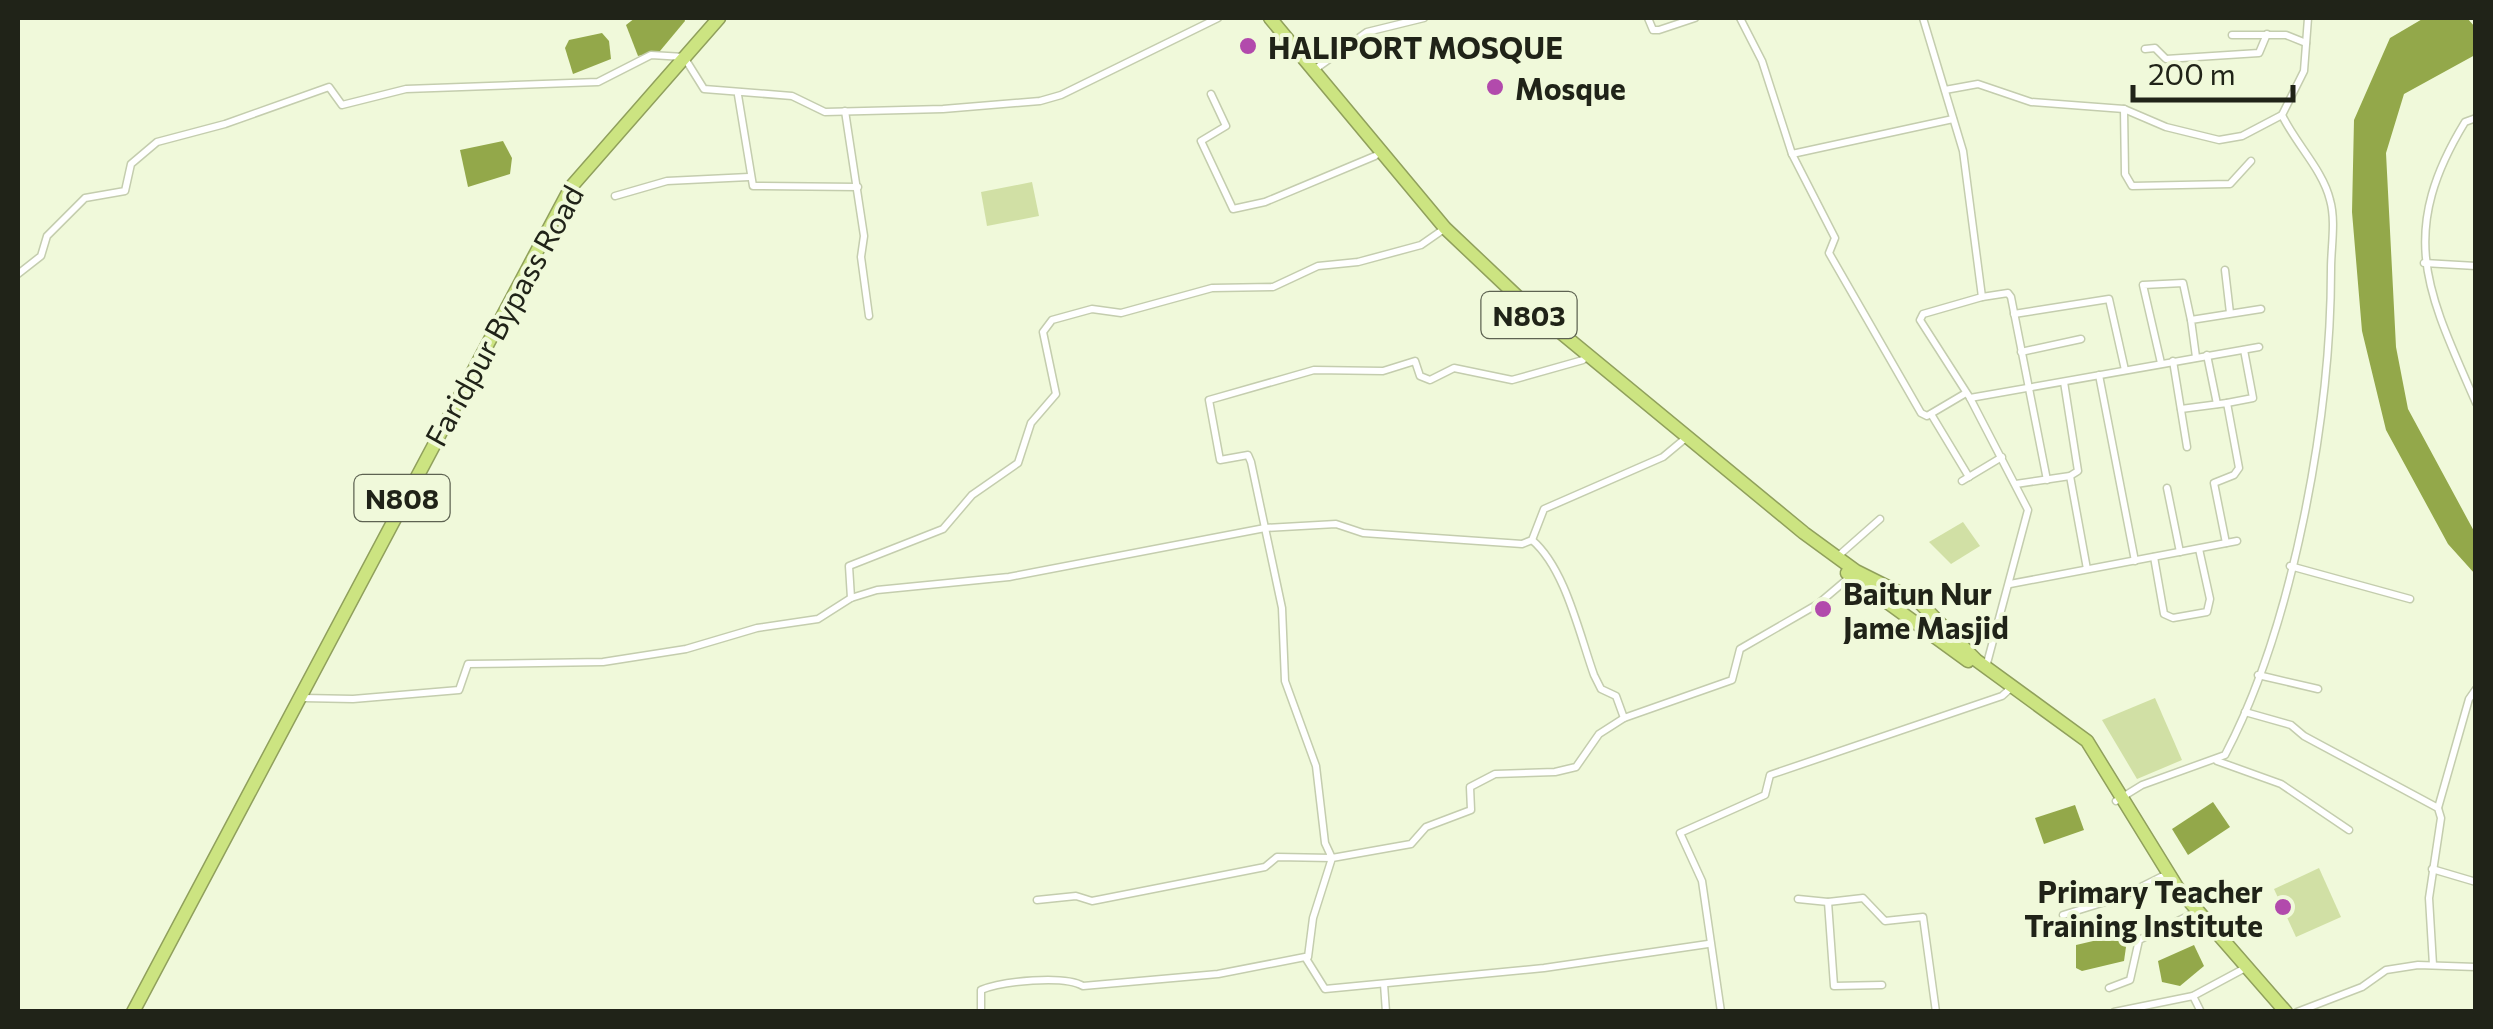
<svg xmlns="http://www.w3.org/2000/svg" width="2493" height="1029" font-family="Commissioner,sans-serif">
<rect width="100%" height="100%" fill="#f0f9da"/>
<g fill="#d1e0a5">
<path d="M1032,182L1039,216L987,226L981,192Z"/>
<path d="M1963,522L1980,546L1951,564L1929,542Z"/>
<path d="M2155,698L2182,760L2137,779L2102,720Z"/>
<path d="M2319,868L2341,917L2296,937L2274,889Z"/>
</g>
<g fill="#93a84a">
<path d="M635,18H684L685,21L660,51L638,56L626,25Z"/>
<path d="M2424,18H2467L2475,27V55L2404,94L2386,153L2396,347L2408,409L2475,533V574L2448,544L2386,430L2362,331L2352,212L2354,120L2390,38Z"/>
<path d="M602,33L609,41L611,59L573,74L565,48L569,40Z"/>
<path d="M503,141L512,158L510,174L468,187L460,150Z"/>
<path d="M2213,802L2230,827L2188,855L2172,829Z"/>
<path d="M2075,805L2084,830L2044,844L2035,818Z"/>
<path d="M2119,935L2126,947L2124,961L2082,971L2076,968V945Z"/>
<path d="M2194,945L2204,966L2180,986L2162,982L2158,961Z"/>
</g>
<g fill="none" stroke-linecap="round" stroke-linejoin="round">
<g stroke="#c4cdae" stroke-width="9">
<g id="street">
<path d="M1648,18L1653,30H1659L1695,18"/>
<path d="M1740,18L1762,61L1792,154L1953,119"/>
<path d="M1923,18L1963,151L1982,297L1923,314L1920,320L1970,398L2028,510L1986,667"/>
<path d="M2232,35H2286L2306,43"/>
<path d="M2145,49L2155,48L2166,59L2259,53L2267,34"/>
<path d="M1314,70L1367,32L1424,18"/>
<path d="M1945,90L1978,84L2031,102L2124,109L2166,127L2219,140L2242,136L2282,115"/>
<path d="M1211,94L1226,126L1201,141L1233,209L1265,202L1375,156"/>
<path d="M738,95L753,186L858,187"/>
<path d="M2124,109L2125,174L2132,186L2230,184L2251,161"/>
<path d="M845,111L864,236L861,257L869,316"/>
<path d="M2476,118L2465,122C2396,235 2428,293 2476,403"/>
<path d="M1792,154L1835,238L1829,253L1921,413L1927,416L1966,393"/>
<path d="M615,196L667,181L749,177"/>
<path d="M2424,263L2476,266"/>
<path d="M2225,270L2230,313"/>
<path d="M18,274L41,256L47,236L85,198L125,191L131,164L157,142L225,124L329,87L342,105L406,89L598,82L651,55L684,57L704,89L792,96L825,112L943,109L1040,101L1061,95L1218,18"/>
<path d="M1982,297L2008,293L2011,297L2047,480"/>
<path d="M2014,314L2109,299L2125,370"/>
<path d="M2021,352L2081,339"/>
<path d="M2207,355L2217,404"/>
<path d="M2196,357L2191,320L2261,309"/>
<path d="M2173,361L2187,447"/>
<path d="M2161,363L2143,285L2183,283L2191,320"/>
<path d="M2099,375L2135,561"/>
<path d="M1970,398L2259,347"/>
<path d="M2227,403L2253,398L2244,350"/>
<path d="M2181,409L2227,403L2239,468L2234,475L2214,483L2226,543"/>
<path d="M1931,414L1969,477"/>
<path d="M2070,476L2087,569"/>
<path d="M1962,481L2002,457"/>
<path d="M2016,484L2070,476L2078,471L2064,382"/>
<path d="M2167,488L2180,552"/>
<path d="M1532,540C1565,568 1579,633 1594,675L1601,689L1616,696L1624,718"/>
<path d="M1837,557L1880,519"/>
<path d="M2154,557L2164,614L2173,618L2207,612L2210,599L2199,549"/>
<path d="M2290,566L2410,599"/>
<path d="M2010,584L2237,541"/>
<path d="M851,598L849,566L943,529L972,495L1018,463L1031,423L1056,394L1043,332L1052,320L1092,309L1121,313L1212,288L1273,287L1318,266L1358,262L1421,245L1444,229"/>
<path d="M2258,675L2318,689"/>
<path d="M303,698L353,699L459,690L468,664L603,662L686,649L757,628L818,619L851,598L877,590L1009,577L1265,528L1336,524L1363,533L1522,544L1532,540L1544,509L1663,457L1687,437"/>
<path d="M2245,712L2291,725L2304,736L2438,808L2441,818L2429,898L2433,965"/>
<path d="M2217,761L2281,784L2349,830"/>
<path d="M2116,801L2142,785L2225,755C2294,624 2331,415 2331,269C2331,247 2336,221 2330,200C2323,170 2295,143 2282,115L2304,71L2308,18"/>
<path d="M2438,808L2469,699L2476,689"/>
<path d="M2432,869L2476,882"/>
<path d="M1798,899L1828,902L1863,898L1885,921L1923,917L1936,1012"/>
<path d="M1037,900L1076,896L1092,901L1265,867L1277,857L1332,858L1325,843L1316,766L1285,681L1282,608L1251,462L1248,455L1220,460L1209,400L1314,370L1383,371L1415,361L1420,376L1430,380L1454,368L1512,380L1583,360"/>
<path d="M1828,902L1834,986L1882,985"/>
<path d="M2063,915L2121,897L2161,877"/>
<path d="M1308,957L1313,918L1332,858L1411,844L1426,827L1471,810L1470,787L1495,774L1555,772L1576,767L1599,734L1624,718L1732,680L1740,649L1818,604L1851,576"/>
<path d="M1384,984L1386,1012"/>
<path d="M2109,988L2130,980L2139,940L2190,915"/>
<path d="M2193,996L2201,1012"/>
<path d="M981,1012V990C1002,981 1064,975 1083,986L1218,974L1305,957L1325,989L1544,968L1708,944"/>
<path d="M1721,1012L1702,881L1680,833L1765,795L1770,775L2002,696L2012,687"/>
<path d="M2114,1012L2193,996L2247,967"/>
<path d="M2297,1012L2362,987L2386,970L2418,965L2476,967"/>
</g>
</g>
<g stroke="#90a05c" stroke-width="15">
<g id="highway">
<path d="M1270,18L1445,228L1520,299L1804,533L1856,571L1920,603L1976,660L2087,741L2177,887L2286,1012"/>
<path d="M1847,573L1968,661"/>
<path d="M133,1012L571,187L719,18"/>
</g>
</g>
<use href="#street" stroke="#fff" stroke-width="6"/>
<use href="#highway" stroke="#cce481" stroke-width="12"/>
</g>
<g fill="#b24aac" stroke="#f0f9da" stroke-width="4">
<circle cx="1248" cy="46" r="10"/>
<circle cx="1495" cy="87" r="10"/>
<circle cx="1823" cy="609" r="10"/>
<circle cx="2283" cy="907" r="10"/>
</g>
<g text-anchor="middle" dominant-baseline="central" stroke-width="8" stroke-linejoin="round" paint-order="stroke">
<g fill="#f0f9da" stroke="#5e6352" stroke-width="2.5">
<rect x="1481.5" y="292" width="95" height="46" rx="8"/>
<rect x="354.5" y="475" width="95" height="46" rx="8"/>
</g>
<g font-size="28" font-weight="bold" fill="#202318">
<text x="1529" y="315">N803</text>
<text x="402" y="498">N808</text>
</g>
<g font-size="30" font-weight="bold" fill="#202318" stroke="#f0f9da" text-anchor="start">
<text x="1268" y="46">HALIPORT MOSQUE</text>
<text x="1515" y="87">Mosque</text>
<text x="1843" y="592">Baitun Nur<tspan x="1843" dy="34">Jame Masjid</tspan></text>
<text x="2263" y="890" text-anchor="end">Primary Teacher<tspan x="2263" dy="34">Training Institute</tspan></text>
</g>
<g font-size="30" fill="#202318" stroke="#f0f9da">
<text transform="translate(503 315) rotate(-61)">Faridpur Bypass Road</text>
</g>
</g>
<rect width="2493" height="1029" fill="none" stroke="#202318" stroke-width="40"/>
<path d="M2133 85v15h160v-15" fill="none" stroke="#202318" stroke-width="5"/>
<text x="2148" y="85" font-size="30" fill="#202318" stroke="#f0f9da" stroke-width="8" paint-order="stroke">200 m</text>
</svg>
